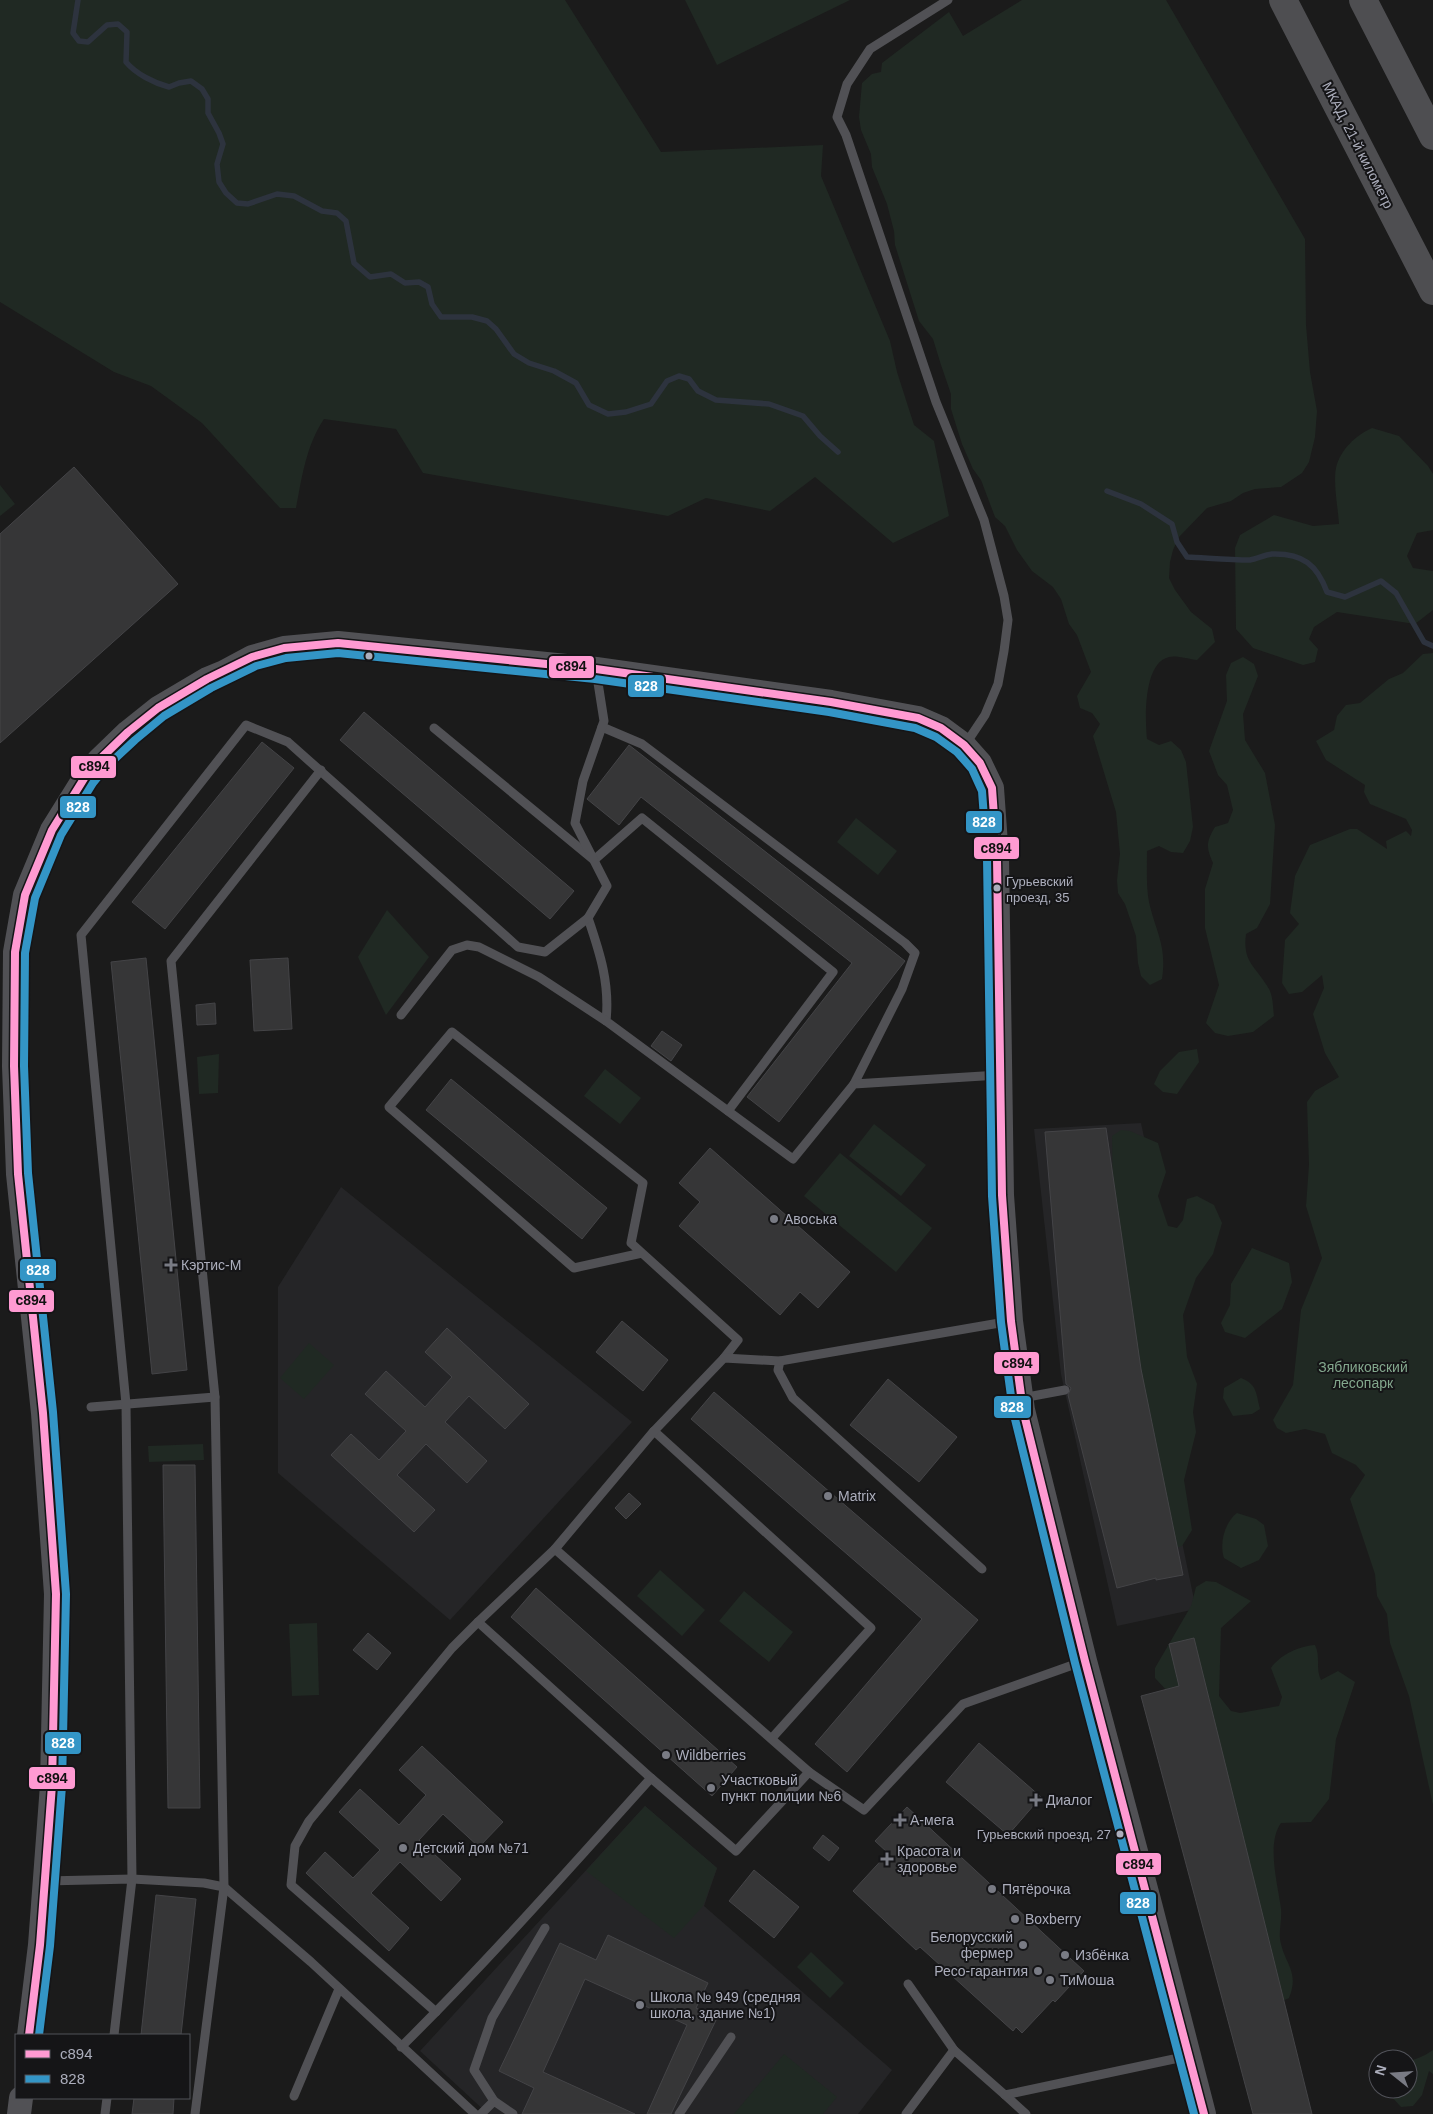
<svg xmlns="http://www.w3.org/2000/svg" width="1433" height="2114" font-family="Helvetica,sans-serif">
<rect width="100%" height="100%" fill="#1b1b1b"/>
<g fill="#252527">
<path d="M1141,1123L1154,1184L1162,1446L1196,1609L1117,1626L1061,1374L1034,1129Z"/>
<path d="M341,1187L632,1422L450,1620L278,1473V1287Z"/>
<path d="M645,1806L717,1868L704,1906L892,2070L858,2114H488L420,2051Z"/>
</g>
<g fill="#202923">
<path d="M0,0H565L661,152L823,145L821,176L890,341L897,372L914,425L934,441L949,516L893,543L815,477L770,511L706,498L668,516L423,473L396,429L324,419C306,446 302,477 296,508H280L202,423L151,386L114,372L0,302Z"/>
<path d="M685,0H850L717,65Z"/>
<path d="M1022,0H1166L1305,239L1306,325L1310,372L1317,411L1315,437L1309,462L1302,473L1281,487L1255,489L1243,493L1231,501L1207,508L1179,537L1173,550L1170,562L1169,578L1175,590L1191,612L1212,629L1215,642L1197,660C1189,659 1176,655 1169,657C1143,663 1145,719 1147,739L1159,745L1171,741L1181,750L1186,762L1193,827L1190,841L1183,853L1171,852L1159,846L1147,851C1147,868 1146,886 1149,902C1156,933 1167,945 1162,979L1150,985L1141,976L1138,963L1136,936L1125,904L1118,893L1117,880L1120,854L1116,812L1093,736L1100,724L1092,713L1080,708L1077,696L1091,672L1077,635L1069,624L1061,599L1053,587L1032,571L1017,550L1005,526L995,517L981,480L973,469L962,444L951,409V394L941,365L933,339L919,321L895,245L894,231L887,204L872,167L871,154L861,130L859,117L862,83L872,74L881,72L882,63L949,12L963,36Z"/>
<path d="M1372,428L1399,436L1428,466L1433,474V530L1417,533L1407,556L1413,568L1433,571V610L1415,624L1337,612L1314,627L1309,639L1318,649L1315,662L1303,665L1253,648L1236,629L1235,548L1240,535L1274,515L1313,526L1339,524C1338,508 1333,483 1336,468C1340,450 1356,435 1372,428Z"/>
<path d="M0,485L15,504L0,516Z"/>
<path d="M1433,653V1805L1409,1696L1390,1643L1387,1614L1377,1596L1375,1574L1350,1499L1365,1475L1356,1465L1332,1453L1325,1434L1305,1429L1286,1433L1277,1428L1273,1420L1293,1385L1301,1310L1322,1258L1306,1206L1309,1165L1307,1102L1315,1091L1339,1077L1325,1053L1313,1014L1324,988L1322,975L1302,992L1289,994L1282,983L1285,940L1299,924L1290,913L1295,876L1310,845L1350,829H1357L1387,849L1386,841L1406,831L1411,836L1412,830L1406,819L1370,804L1364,792L1365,785L1326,760L1316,741L1334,730L1337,716L1346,705L1360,703L1389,679L1403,673L1423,654Z"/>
<path d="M1243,657L1254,664L1258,676L1243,714L1245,740L1265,773L1275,825L1270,904L1257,928L1246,934C1242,963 1257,967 1269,989C1273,996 1273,1008 1274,1016L1253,1032L1228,1036L1215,1033L1206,1023L1219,985L1205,928V889L1213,863C1206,847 1206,842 1215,827L1228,823L1233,810L1227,785L1218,775L1209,751L1227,701L1226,675L1231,663Z"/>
<path d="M856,818L897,851L878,875L837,842Z"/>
<path d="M387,910L429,957L386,1015L358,957Z"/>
<path d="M1197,1049L1199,1062L1177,1094L1163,1092L1154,1084L1160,1071L1179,1052Z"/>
<path d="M219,1054L218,1093L199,1094L197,1057Z"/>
<path d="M605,1069L641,1098L620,1124L584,1096Z"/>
<path d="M874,1124L926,1165L901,1196L849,1156Z"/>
<path d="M1121,1130L1130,1131L1158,1143L1166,1172L1158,1196L1168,1226L1177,1228L1183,1220L1187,1199L1197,1196L1214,1205L1222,1223L1213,1254L1196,1278L1183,1315L1187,1357L1197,1384L1193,1412L1196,1432L1184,1480L1192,1530L1182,1546L1173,1549L1148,1534L1113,1196L1112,1136Z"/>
<path d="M840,1153L932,1228L896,1272L804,1196Z"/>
<path d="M1252,1248L1289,1263L1292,1282L1282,1309L1245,1338L1225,1332L1221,1323L1230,1305L1231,1284Z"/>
<path d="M309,1343L334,1365L304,1399L280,1378Z"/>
<path d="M1241,1378C1257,1384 1256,1393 1260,1409L1252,1414L1233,1416L1223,1398L1224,1388Z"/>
<path d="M203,1444L204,1460L149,1462L148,1446Z"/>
<path d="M1237,1513L1256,1519L1264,1525L1268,1546L1259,1560L1241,1568L1224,1558C1219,1543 1225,1522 1237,1513Z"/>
<path d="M660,1570L705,1610L682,1636L637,1596Z"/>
<path d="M1206,1581L1216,1582L1251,1601L1221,1628L1219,1696L1231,1711L1240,1713L1279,1706L1282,1697L1271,1668C1280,1655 1299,1646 1315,1645C1321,1657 1315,1668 1321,1680L1338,1671L1355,1682L1336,1739L1329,1799L1311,1822L1281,1823C1266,1844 1278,1884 1281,1909C1282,1919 1279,1930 1280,1939C1284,1964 1300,1971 1289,1998L1280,2002L1169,1693L1155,1678V1668L1191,1606L1196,1587Z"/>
<path d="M744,1591L793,1632L769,1662L719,1621Z"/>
<path d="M317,1623L319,1695L292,1696L289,1624Z"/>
<path d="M645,1806L717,1868L703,1906L674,1938L586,1871Z"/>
<path d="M811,1952L844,1983L830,1998L797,1967Z"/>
<path d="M1433,2050V2074L1429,2071L1422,2095L1413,2106L1401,2107L1392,2097V2090L1408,2089C1408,2049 1407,2068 1433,2050Z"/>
<path d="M784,2054L837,2097L823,2114H734Z"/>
</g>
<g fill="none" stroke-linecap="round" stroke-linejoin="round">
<g stroke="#2d333e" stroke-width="5.5">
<path d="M78,0L73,33L79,41L88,42L107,25L118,24L127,32L126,62C136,74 154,83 169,87L179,83L191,81L202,89L208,99V113L219,133L223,144L217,164L219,182L226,193L237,203L248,204L277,194L294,196L322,211L337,213L346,221L354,263L370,277L391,274L405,283L419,282L428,287L432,304L441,317H472L487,321L496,329L514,354L529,363L554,371L576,383L589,405L608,414L626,412L651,404L667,381L679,376L689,379L698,391L716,400L769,404L803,416L820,436L838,452"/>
<path d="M1107,491L1141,504L1172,524L1177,542L1187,557C1208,558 1229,560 1250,560C1257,559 1264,555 1272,554C1303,553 1317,565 1327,592L1345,597L1381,581L1396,593L1424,642L1433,646"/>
</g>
</g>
<g fill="#363637" stroke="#444447">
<path d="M74,467L178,584L0,743V534Z"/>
<path d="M364,712L574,891L550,919L340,740Z"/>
<path d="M262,742L294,768L165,929L132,902Z"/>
<path d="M629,745L905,961L779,1122L747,1097L852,963L641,797L619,825L587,799Z"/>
<path d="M146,958L187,1370L152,1374L111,962Z"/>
<path d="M288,958L292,1029L254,1031L250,960Z"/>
<path d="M215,1003L216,1024L197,1025L196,1005Z"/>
<path d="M662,1031L682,1045L671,1061L651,1046Z"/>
<path d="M451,1079L607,1208L582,1239L426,1110Z"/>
<path d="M1106,1128L1141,1369L1183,1575L1156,1580V1578L1117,1588L1068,1395L1071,1388L1066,1384L1045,1132Z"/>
<path d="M710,1148L850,1272L818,1308L800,1292L780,1315L679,1226L700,1202L679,1183Z"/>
<path d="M622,1321L668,1360L643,1391L596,1352Z"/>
<path d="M447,1328L529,1404L505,1429L469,1396L445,1422L487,1461L467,1483L426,1444L397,1475L435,1510L414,1532L331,1455L351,1434L379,1460L406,1431L365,1394L386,1371L425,1407L452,1377L425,1352Z"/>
<path d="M888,1379L957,1437L919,1482L850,1425Z"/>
<path d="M714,1392L978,1620L847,1772L815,1744L922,1619L691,1419Z"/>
<path d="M163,1465H195L200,1808H168Z"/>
<path d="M629,1493L641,1504L626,1519L615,1508Z"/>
<path d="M536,1588L737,1767L712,1796L511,1617Z"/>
<path d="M368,1633L391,1653L377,1670L353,1650Z"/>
<path d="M1194,1638L1312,2114H1253L1141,1696L1179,1686L1169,1644Z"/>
<path d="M979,1743L1041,1797L1008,1835L946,1782Z"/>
<path d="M422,1746L503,1822L479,1847L443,1814L419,1840L461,1879L441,1901L400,1862L371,1893L409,1928L389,1951L306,1873L325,1852L353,1878L380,1850L339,1812L360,1789L399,1825L426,1795L399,1770Z"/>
<path d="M907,1807L1084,1971L1055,2002L1053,2000L1022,2033L1016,2027L1013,2031L920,1947L916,1950L853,1891L888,1853L875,1841Z"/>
<path d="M823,1835L839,1848L829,1861L813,1848Z"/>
<path d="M754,1870L799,1907L774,1938L729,1901Z"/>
<path d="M156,1895L196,1899L181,2035H141Z"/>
<path d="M608,1935L708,1983L696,2008L717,2018L671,2114H647L687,2025L585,1979L543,2072L635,2114H522L534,2088L499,2071L560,1943L596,1960Z"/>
<path d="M134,2098H174L173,2114H132Z"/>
</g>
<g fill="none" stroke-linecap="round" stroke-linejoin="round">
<g stroke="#515155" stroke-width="9">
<path d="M948,0L870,49L847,84L837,117L846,135L936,402L984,520L1004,596L1008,620L1004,651L998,684L985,715L965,745"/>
<path d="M602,727L642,744L905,943L915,953L902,989L854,1084"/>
<path d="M434,728L594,860L642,818L833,972L728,1111"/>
<path d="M588,918C600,953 610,984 606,1021L793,1159L854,1084L999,1075"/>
<path d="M401,1015L452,950L467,945L479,947L539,977L606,1021"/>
<path d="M642,1253L574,1268L389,1107L452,1032L643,1183L631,1243L642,1253L738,1340L724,1358"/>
<path d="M780,1361L778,1370L793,1398L982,1569"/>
<path d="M1022,1398L1065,1390"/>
<path d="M91,1407L215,1397"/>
<path d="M654,1431L871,1628L772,1738"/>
<path d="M555,1549L478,1622L651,1778"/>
<path d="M809,1772L555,1549L654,1431L724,1358L780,1361L1011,1321"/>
<path d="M46,1881L132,1879L204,1883L224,1887L311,1962L475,2114"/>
<path d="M908,1984L954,2050"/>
<path d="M436,2012L291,1885L295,1846L309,1821L452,1648L478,1622"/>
<path d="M114,2035L132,1879L126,1404L81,935L246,725L288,742L518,947L545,952L588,918L607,886L575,823L583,781L604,721L596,670"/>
<path d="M401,2047C488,1961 569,1869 651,1778L736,1851L809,1772L864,1810L963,1704L1084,1661"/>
<path d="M1005,2095L1026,2114"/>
<path d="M294,2096L339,1989"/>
<path d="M494,2101L474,2070L492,2018L545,1928"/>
<path d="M105,2114L107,2098"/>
<path d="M195,2114L224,1887L215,1397L171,961L321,770"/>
<path d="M481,2114L494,2101L513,2114"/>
<path d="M679,2114L731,2037"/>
<path d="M906,2114L954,2050L1005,2095L1188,2056"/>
</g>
<g stroke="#515155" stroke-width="24">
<path d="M29,2035L40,1945L52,1785L56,1594L43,1413L18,1174L14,1066L15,952L25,895L52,830L85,777L99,760L128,732L158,708L207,679L224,672L252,657L284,648L338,643L596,669L831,702L918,718L941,728L964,745L980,763L992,788L997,858L1002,1195L1011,1321L1023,1410L1085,1661L1149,1900L1204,2114"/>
<path d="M19,2114L21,2098"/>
</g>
<g stroke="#4e4e51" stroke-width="28">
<path d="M1283,0L1433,291"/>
<path d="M1363,0L1433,136"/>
</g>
<g stroke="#151517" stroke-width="11">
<path id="bus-1" d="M29,2035L40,1945L52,1785L56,1594L43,1413L18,1174L14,1066L15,952L25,895L52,830L85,777L99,760L128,732L158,708L207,679L252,657L284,648L338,643L596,669L831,702L918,718L941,728L964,745L980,763L992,788L997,858L1002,1195L1011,1321L1023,1410L1085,1661L1204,2114"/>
</g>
<g stroke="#151517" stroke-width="11">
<path id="bus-2" d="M39,2035L50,1946L62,1786L66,1594L53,1412L28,1173L24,1066L25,953L35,898L61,835L93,783L106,767L135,740L164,716L211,688L256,666L286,658L338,653L595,679L829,712L915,728L936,737L957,752L972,769L982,791L987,858L992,1196L1001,1322L1013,1411L1075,1663L1194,2114"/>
</g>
<use href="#bus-1" stroke="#ff9ad2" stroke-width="8"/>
<use href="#bus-2" stroke="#3395c6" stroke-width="8"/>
</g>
<g fill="#acaebc" stroke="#151517" stroke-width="2">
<circle cx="369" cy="656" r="4.5"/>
<circle cx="997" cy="888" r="4.5"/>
<circle cx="1120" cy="1834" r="4.5"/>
</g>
<g fill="#797b84" stroke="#151517" stroke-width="2">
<circle cx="774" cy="1219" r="5"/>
<path d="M168.5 1257.5h5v5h5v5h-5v5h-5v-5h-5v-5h5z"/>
<circle cx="828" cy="1496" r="5"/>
<circle cx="666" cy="1755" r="5"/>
<circle cx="711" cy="1788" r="5"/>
<path d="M1033.5 1792.5h5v5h5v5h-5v5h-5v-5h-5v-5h5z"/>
<path d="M897.5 1812.5h5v5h5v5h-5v5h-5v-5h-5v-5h5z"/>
<circle cx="403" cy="1848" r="5"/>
<path d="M884.5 1851.5h5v5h5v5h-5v5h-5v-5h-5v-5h5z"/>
<circle cx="992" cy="1889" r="5"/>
<circle cx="1015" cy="1919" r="5"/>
<circle cx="1023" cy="1945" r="5"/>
<circle cx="1065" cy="1955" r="5"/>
<circle cx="1038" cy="1971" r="5"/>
<circle cx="1050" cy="1980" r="5"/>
<circle cx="640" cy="2005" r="5"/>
</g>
<g text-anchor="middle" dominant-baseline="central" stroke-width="4" stroke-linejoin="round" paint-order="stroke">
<g font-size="13" fill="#acaebc" stroke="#151517" text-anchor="start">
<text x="1006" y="881">Гурьевский<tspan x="1006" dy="16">проезд, 35</tspan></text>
<text x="1111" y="1834" text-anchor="end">Гурьевский проезд, 27</text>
</g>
<g font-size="14" fill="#acaebc" stroke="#151517">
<text transform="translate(1358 145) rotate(63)">МКАД, 21-й километр</text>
</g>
<g font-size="14" fill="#acaebc" stroke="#151517" text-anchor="start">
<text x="784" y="1219">Авоська</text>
<text x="181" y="1265">Кэртис-М</text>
<text x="838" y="1496">Matrix</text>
<text x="676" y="1755">Wildberries</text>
<text x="721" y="1780">Участковый<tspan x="721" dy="16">пункт полиции №6</tspan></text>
<text x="1046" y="1800">Диалог</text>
<text x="910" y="1820">А-мега</text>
<text x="413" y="1848">Детский дом №71</text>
<text x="897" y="1851">Красота и<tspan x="897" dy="16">здоровье</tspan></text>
<text x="1002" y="1889">Пятёрочка</text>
<text x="1025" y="1919">Boxberry</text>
<text x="1013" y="1937" text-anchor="end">Белорусский<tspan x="1013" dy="16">фермер</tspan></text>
<text x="1075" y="1955">Избёнка</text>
<text x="1028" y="1971" text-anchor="end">Ресо-гарантия</text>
<text x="1060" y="1980">ТиМоша</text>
<text x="650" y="1997">Школа № 949 (средняя<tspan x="650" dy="16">школа, здание №1)</tspan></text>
</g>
<g font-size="14" fill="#83a78d" stroke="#151517">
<text x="1363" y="1367">Зябликовский<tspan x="1363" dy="16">лесопарк</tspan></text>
</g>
</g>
<g stroke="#151517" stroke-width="2">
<rect x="548" y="655" width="47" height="24" rx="5" fill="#ff9ad2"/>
<rect x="627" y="674" width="38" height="24" rx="5" fill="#3395c6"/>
<rect x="70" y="755" width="47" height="24" rx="5" fill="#ff9ad2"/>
<rect x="59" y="795" width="38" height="24" rx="5" fill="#3395c6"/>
<rect x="965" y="810" width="38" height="24" rx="5" fill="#3395c6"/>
<rect x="973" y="836" width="47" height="24" rx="5" fill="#ff9ad2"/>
<rect x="19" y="1258" width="38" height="24" rx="5" fill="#3395c6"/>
<rect x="8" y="1289" width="47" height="24" rx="5" fill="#ff9ad2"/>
<rect x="993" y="1351" width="47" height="24" rx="5" fill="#ff9ad2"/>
<rect x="993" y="1395" width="39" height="24" rx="5" fill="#3395c6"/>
<rect x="44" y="1731" width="38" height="24" rx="5" fill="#3395c6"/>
<rect x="28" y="1766" width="48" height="24" rx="5" fill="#ff9ad2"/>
<rect x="1115" y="1852" width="47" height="24" rx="5" fill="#ff9ad2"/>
<rect x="1119" y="1891" width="38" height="24" rx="5" fill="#3395c6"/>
</g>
<g font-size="14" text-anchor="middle" font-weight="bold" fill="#fff">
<text x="646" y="691">828</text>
<text x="78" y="812">828</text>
<text x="984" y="827">828</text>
<text x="38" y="1275">828</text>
<text x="1012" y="1412">828</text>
<text x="63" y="1748">828</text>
<text x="1138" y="1908">828</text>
</g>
<g font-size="14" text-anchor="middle" font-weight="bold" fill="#111">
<text x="571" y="671">с894</text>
<text x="94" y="771">с894</text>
<text x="996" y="853">с894</text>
<text x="31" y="1305">с894</text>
<text x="1017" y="1368">с894</text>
<text x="52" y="1783">с894</text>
<text x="1138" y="1869">с894</text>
</g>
<rect x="15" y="2034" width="175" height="65" fill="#151517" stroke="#515259"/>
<rect x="25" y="2050" width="25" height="8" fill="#ff9ad2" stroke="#515259"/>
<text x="60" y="2059" font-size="15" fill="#acaebc">с894</text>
<rect x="25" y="2075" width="25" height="8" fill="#3395c6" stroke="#515259"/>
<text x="60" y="2084" font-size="15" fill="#acaebc">828</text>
<g transform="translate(1393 2074) rotate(287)"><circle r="24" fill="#151517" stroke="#515259"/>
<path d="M0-4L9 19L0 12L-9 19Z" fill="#797b84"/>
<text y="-8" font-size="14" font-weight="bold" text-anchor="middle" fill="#acaebc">N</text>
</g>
</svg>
